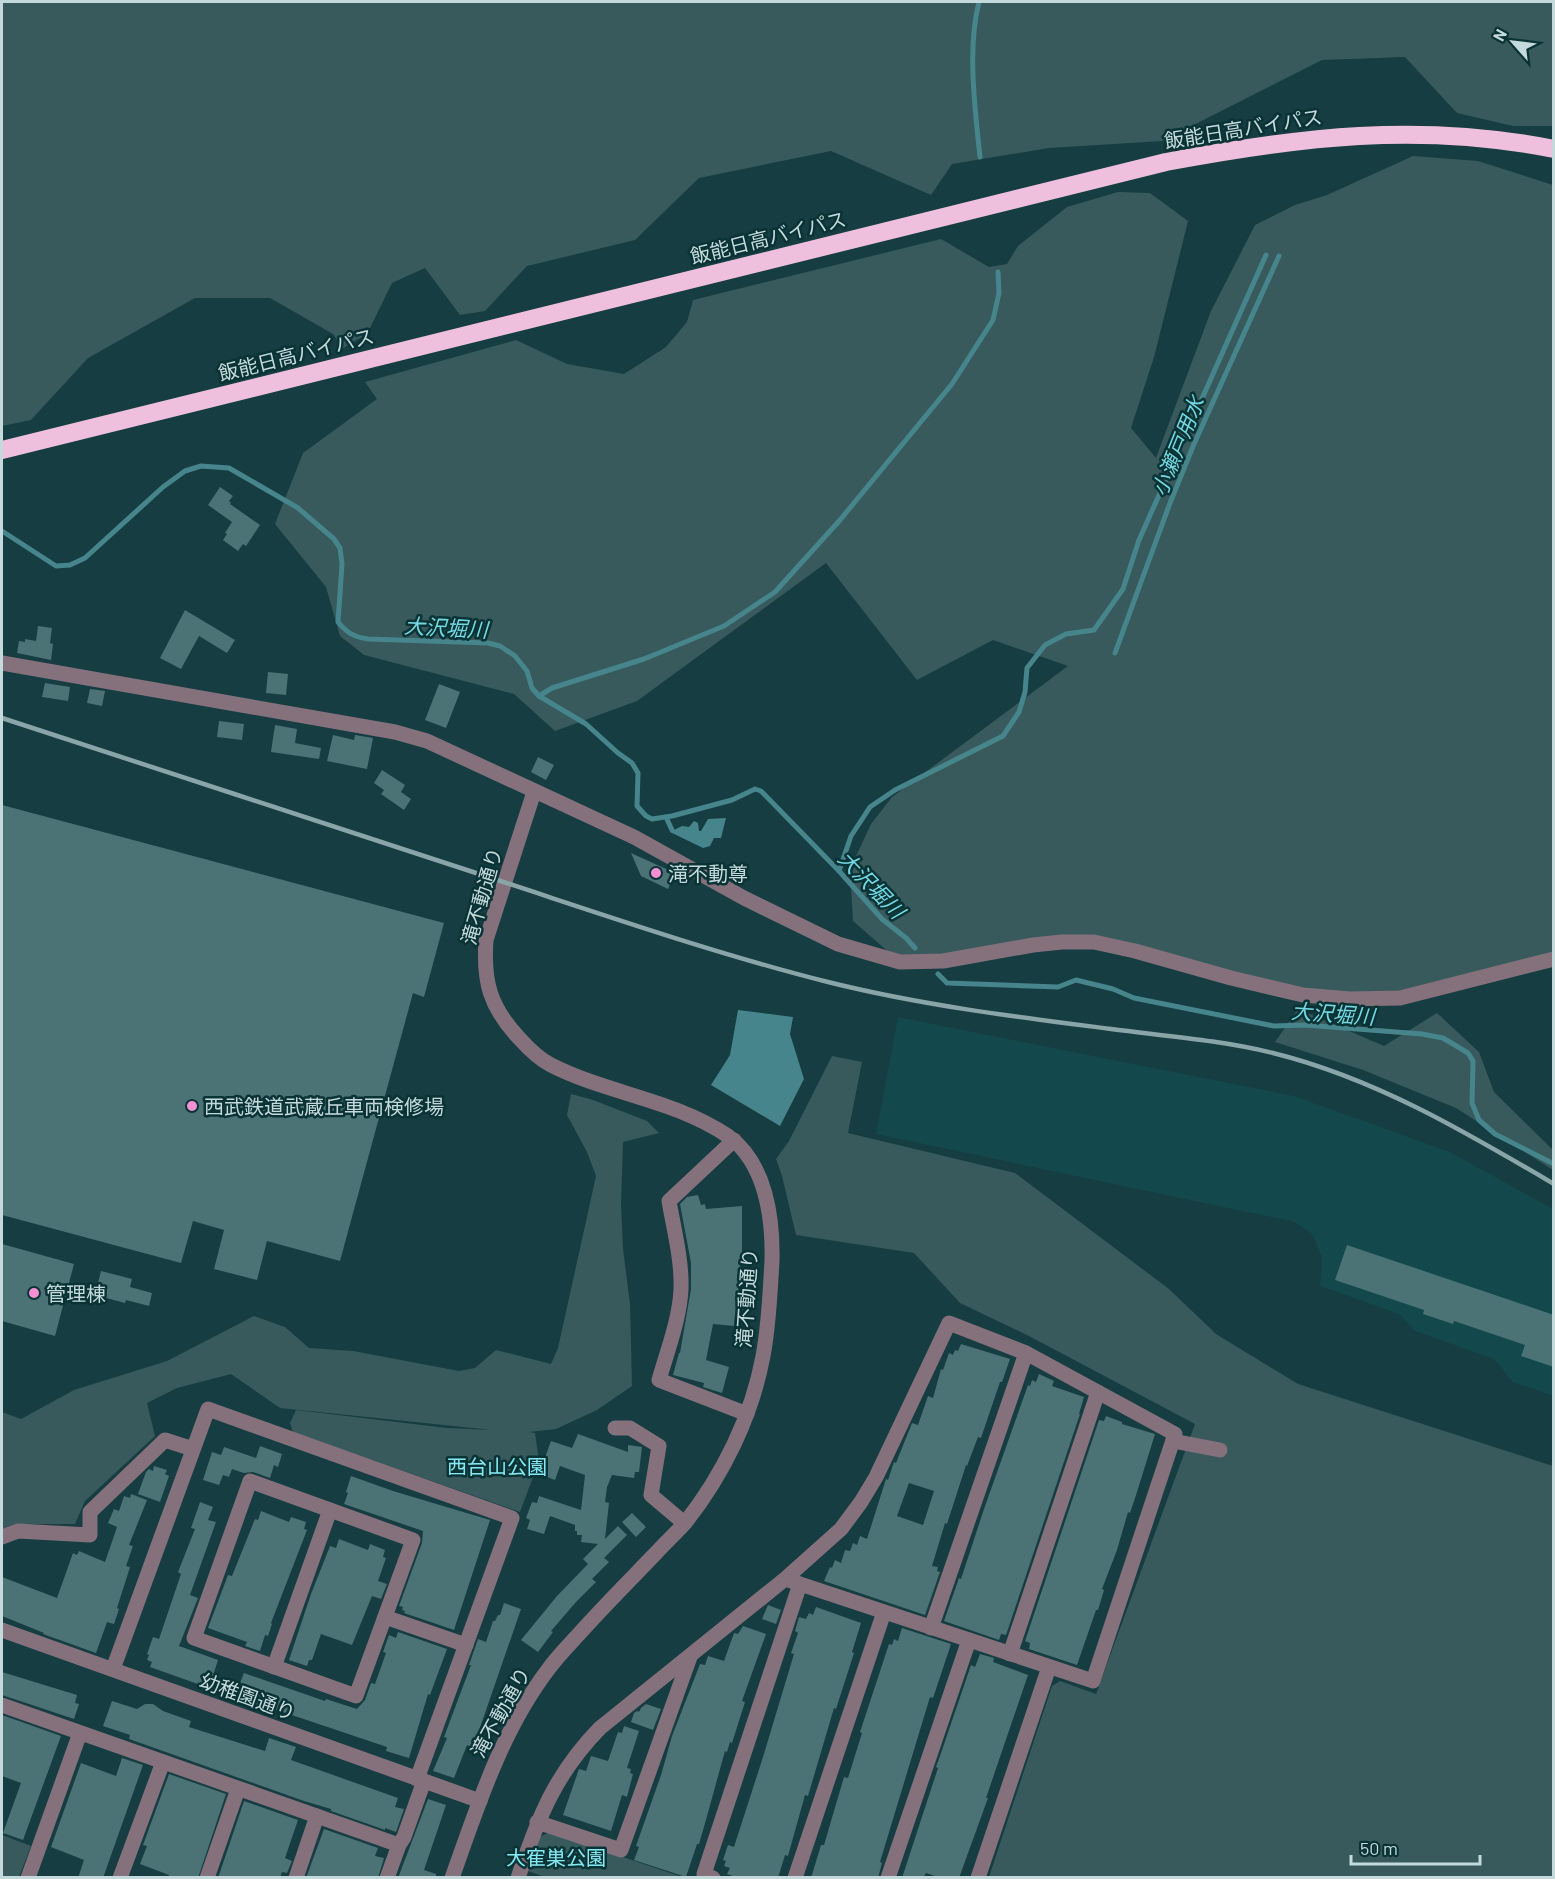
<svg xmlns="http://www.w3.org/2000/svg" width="1555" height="1879" font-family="Barlow,'Noto Sans JP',sans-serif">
<rect width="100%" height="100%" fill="#163d41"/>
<path fill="#13484c" d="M898,1017L1294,1096L1450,1152L1553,1209V1396L1513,1382L1494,1359L1415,1331L1399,1314L1320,1286L1322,1258L1313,1235L1295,1222L876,1134Z"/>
<g fill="#385a5d">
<path d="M2,2H1553V126H1513L1457,113L1405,57L1322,60L1162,141L1049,148L952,164L931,195L831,151L699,178L635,240L527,266L485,311L460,315L425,268L392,283L367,334L343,348L333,334L270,298H195L88,358L31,420L2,426Z"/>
<path d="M1413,156L1478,161L1553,185V959L1400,998L1350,999L1094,942L900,962L853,921L850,869L871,824L892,797L1068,666L993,640L917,680L826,563L637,701L555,731L514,694L364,655L340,636L326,587L275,524L303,453L377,399L365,382L516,340L567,364L624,374L666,347L687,322L693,300L941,239L989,267L1007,264L1018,246L1067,207L1118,192L1150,193L1188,221L1154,357L1131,428L1156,458L1211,311L1255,225L1295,205L1327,195Z"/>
<path d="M1298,1009L1384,1046L1437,1013L1479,1052L1494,1092L1553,1150V1170L1456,1108L1363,1070L1275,1042Z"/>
<path d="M832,1056L862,1062L848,1133L1015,1173L1169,1289L1216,1334L1298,1384L1553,1466V1877H989L1052,1686L1060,1681L1096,1694L1195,1424L1029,1336L960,1303L914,1253L796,1235L782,1176L776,1159L789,1141Z"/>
<path d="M571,1094L593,1100L647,1121L659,1133L623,1142L621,1204L623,1249L630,1304L632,1386L597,1410L556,1429L529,1432L535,1433L539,1461L520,1512L293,1432L290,1423L296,1410L447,1428L492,1430L280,1408L231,1374L177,1388L147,1403L155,1436L85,1501L75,1524H15L2,1529V1412L21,1419L74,1390L167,1361L254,1316L285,1327L309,1348L353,1351L459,1371L475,1368L496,1350L551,1364L558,1348L596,1176L587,1152L567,1115Z"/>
<path d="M549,1832L682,1877L548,1878L528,1871L540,1837Z"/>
<path d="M2,1835L31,1846L19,1877H2Z"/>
</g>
<g fill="#46858b">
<path d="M726,818L721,838H714L710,846L703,848L670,832L682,826L689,827L694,821L698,823L699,831H701L708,819Z"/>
<path d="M738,1010L793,1017L790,1034L804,1079L780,1126L711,1085L730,1055Z"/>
</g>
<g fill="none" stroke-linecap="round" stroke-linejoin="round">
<g stroke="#46858b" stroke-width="5">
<path d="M979,2C967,48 975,109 980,157"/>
<path d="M2,531L56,566L70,565L85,558L163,487L185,471L201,466L229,468L298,508L334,539L340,548L342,564L338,622C347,633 354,637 368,639L488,643L500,646L515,656L527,671L532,688L539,696L586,724L618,753L632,763L638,773L637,806L646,816L652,819L672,816L732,800L755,789L761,791L839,871L882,919L906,938L915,948"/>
<path d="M1115,653L1170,503L1194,444L1279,256"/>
<path d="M539,696L552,688L644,659L724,626L775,592L840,520L952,384L993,320L999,293L998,272"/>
<path d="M666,817L672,830"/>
<path d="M839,871L851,836L870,807L895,790L1003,736L1019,712L1025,692L1027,668L1045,645L1066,634L1094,630L1123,589L1139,540L1266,255"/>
<path d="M938,974L947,983L1058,987L1076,980L1113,989L1134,998L1274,1026L1305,1025L1422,1034L1443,1038L1468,1053L1473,1061L1472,1103L1479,1120L1495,1134L1554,1164"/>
</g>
</g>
<g fill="#4b7275" fill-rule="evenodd">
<path d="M220,487L233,496L229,501L231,503L230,504L260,525L246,546L243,544L238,551L223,540L227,534L225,533L232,522L208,505Z"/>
<path d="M185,610L235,640L227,653L199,636L181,669L160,658Z"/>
<path d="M38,626L52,628L50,643L53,644L51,660L17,653L19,641L25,642V639L36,641Z"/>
<path d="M268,672L288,674L286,695L266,693Z"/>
<path d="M45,683L70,687L68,701L42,697Z"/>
<path d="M439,684L460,692L446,728L425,720Z"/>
<path d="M90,689L105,691L102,706L87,703Z"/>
<path d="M219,721L244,724L242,740L217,737Z"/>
<path d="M275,725L297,729L295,743L321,748L319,759L271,752Z"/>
<path d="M333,735L354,740L355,735L373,738L367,769L327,761Z"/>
<path d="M538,757L554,765L546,780L531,772Z"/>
<path d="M382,770L405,785L401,792L411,799L404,810L381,794L384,790L374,783Z"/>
<path d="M2,805L444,923L424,997L413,993L340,1261L267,1241L257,1280L214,1269L224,1230L193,1221L181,1263L2,1215Z"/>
<path d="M631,853L675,873L668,889L641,876Z"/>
<path d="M698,1195L701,1205L705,1204L706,1209L742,1206V1264H740L737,1316H735L734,1326L713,1324L706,1360L729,1367L722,1393L703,1387L704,1383L673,1375L679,1353H680L691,1289V1263L680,1204L687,1197Z"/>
<path d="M2,1244L74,1264L55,1336L2,1321Z"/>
<path d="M1347,1245L1554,1315V1367L1521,1356L1525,1345L1454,1321L1453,1324L1423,1314L1424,1310L1335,1280Z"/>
<path d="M101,1271L132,1279L130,1287L152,1293L149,1306L126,1300L125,1303L95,1295Z"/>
<path d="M961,1344L1010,1359L1002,1382H1000L981,1438L978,1437L967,1466L966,1465L947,1524L945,1523L932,1566L938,1567L937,1571L940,1572L925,1615L824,1581L830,1567L832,1568L835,1560L841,1563L845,1550L850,1551L853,1543L857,1545L860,1536L867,1539L886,1479L888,1480L894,1462L896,1463L912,1423L918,1425L928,1396L933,1398L941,1369L943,1370L949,1353L953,1355L955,1350L958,1351ZM909,1483L934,1491L923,1525L897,1516Z"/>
<path d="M1039,1374L1054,1381L1052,1386L1084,1397L1079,1414H1080L1006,1635L1001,1634L999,1640L944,1621L959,1578L961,1579L984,1509L1028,1385L1030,1386L1032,1380L1036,1382Z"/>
<path d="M1106,1416L1122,1422V1424L1155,1434L1137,1492L1130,1513L1128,1512L1117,1550L1102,1589L1104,1590L1098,1610H1096L1077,1665L1029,1649L1030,1643L1025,1641L1099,1420L1104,1421Z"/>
<path d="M578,1434L628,1452V1445L642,1447L639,1472H635L634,1478L612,1475L607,1487L605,1502L609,1503L605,1539L618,1526L627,1535L604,1558L609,1562L592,1579L596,1582L576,1602L551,1631L553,1632L538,1652L521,1640L557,1596L588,1564L583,1559L598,1544L581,1542L582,1535H577V1531H575V1525L550,1516L544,1534L527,1529L530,1520L526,1518L532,1502L537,1503L539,1496L581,1510L585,1475L560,1466L555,1480L539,1474L551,1441L572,1448Z"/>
<path d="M260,1446L282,1454L278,1467L274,1465L270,1478L253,1472L244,1473L232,1469L229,1477L223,1475L219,1485L203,1480L212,1452L221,1455L224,1447L256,1458Z"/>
<path d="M154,1466L167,1470L165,1474L169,1476L160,1502L138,1494L146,1472L149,1469L153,1471Z"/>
<path d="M351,1476L393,1491L490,1520L454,1630L404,1613L405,1611L402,1610L403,1607L399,1606L422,1543L423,1531L344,1504L348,1493L346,1492Z"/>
<path d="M131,1494L147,1500L129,1545L133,1546L126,1566L130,1567L117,1608L119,1609L114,1624L107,1622L96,1653L43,1634L44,1633L2,1616V1577L57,1598L73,1553L77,1555L79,1551L105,1562L117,1527L108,1523L114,1509L119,1511L124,1496L130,1498Z"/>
<path d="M200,1502L213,1507L208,1520L216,1522L190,1595L198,1598L179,1646L218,1660L209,1688L150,1667L152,1662L147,1660L149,1655L147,1654L153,1637L159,1639L181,1574L178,1572L195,1529L191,1528Z"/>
<path d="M261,1511L289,1522L291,1517L306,1522L304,1529L307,1530L271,1623L272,1624L268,1636L265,1635L260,1651L245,1646L247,1642L208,1628L228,1575L232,1576L255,1519L258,1520Z"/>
<path d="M632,1513L646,1527L636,1537L622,1522Z"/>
<path d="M339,1539L368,1550L370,1544L385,1550L383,1557L386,1558L378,1581L387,1584L381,1599L372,1596L352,1645L321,1634L312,1660H309L307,1666L289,1660L311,1594L330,1546L336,1548Z"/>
<path d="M504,1603L521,1609L473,1748L467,1745L454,1778L433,1771L447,1738L444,1737L471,1665H469L478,1639L486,1642L493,1621H495L498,1615H500Z"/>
<path d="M768,1605L781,1610L776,1624L762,1619Z"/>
<path d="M816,1607L861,1623L852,1652L854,1653L836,1709L834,1708L808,1796L805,1795L788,1856L785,1855L778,1878H738L727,1874L730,1868L724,1866L726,1861L723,1860L728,1845L734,1847L763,1757L794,1654L791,1653L798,1633L795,1631L799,1617L806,1619L809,1613L813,1615Z"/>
<path d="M743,1626L766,1634L742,1701L745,1702L732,1743L730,1742L727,1752L725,1751L704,1827L699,1844H697L686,1877L634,1860L639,1847L636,1846L661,1775L672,1736L700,1664L705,1665L708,1656L724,1661L734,1633L738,1634Z"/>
<path d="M902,1628L951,1644L933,1698L930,1697L880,1862L882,1863L878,1878H811L821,1845H824L844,1777L848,1778L862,1733L860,1732L889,1644L892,1645L894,1639L898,1641Z"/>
<path d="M398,1632L447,1649L430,1695L428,1694L409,1758L386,1751L387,1747L259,1704L256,1710L233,1701L244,1673L325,1701L326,1699L357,1709L365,1700L371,1683L375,1684L386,1653L383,1652L389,1635L396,1638Z"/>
<path d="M980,1654L994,1658L993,1662L1028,1675L986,1798H988L959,1878H941L926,1873L923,1878H902L938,1768L936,1767L940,1756L971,1665L975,1667Z"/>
<path d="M2,1672L77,1695L75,1703L79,1704L74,1719L2,1695Z"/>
<path d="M112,1701L137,1709L145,1704H153L163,1711L191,1721L189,1727L265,1751L269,1738L296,1747L291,1760L398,1798L395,1807L404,1809L396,1832L385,1828V1830L331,1811V1809L304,1801L129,1739L130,1735L103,1726Z"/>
<path d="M646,1704L661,1709L653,1730L631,1722L634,1713L637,1711L639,1712L641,1708Z"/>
<path d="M2,1715L61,1736L23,1840L3,1833L21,1783L2,1776Z"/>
<path d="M624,1726L639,1731L627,1768L631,1769L630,1773L633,1774L627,1797L622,1795L611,1831L563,1815L579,1769L586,1771L591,1756L608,1761L618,1732L622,1733Z"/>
<path d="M122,1758L143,1765L103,1878H78L84,1860L51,1847L81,1763L116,1776Z"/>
<path d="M169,1774L226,1794L198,1878H168L169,1875L140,1864L147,1846L143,1845Z"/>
<path d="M428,1799L446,1805L424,1870L436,1874V1878H398Z"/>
<path d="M244,1801L298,1820L285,1858L292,1861L287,1873L282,1872L280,1878H218Z"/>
<path d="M324,1829L378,1848L375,1856L384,1858L378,1878H306Z"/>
</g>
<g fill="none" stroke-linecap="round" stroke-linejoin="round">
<g stroke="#84717c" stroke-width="15">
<path d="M2,663L395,732L427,741L634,837L744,898L838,944L900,962L943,961L1033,945L1062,942H1094L1135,951L1231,978L1303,995L1350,999L1400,998L1554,959"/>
<path d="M734,1140L669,1201C674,1230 682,1260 681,1289C680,1318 667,1352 659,1380L747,1414"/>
<path d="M615,1428H630L659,1446L651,1495L684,1523"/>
<path d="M1173,1441L1220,1450"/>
<path d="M250,1481L413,1540L356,1696L194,1638Z"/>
<path d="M2,1537L18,1531L90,1535V1512L165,1440L193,1449"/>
<path d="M385,1617L466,1645"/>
<path d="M931,1628L1026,1353"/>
<path d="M2,1630L480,1801"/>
<path d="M1010,1654L1098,1392"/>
<path d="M274,1667L330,1510"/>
<path d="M113,1669L208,1409L512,1518L417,1779"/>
<path d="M2,1705L399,1845"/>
<path d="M537,1822L621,1850L690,1657"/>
<path d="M28,1878L80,1733"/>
<path d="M120,1878L163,1762"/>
<path d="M207,1878L238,1789"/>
<path d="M296,1878L317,1816"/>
<path d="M387,1878L399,1845L404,1837L424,1781"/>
<path d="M452,1878C478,1805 502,1729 550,1667C558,1656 568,1646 578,1635C603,1607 630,1580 656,1553C665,1543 676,1533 685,1523C723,1475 752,1416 763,1356C769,1325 770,1293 772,1261C773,1218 766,1163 728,1136C673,1099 608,1094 551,1065C539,1059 528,1048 519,1038C490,1007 483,982 486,940L534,792"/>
<path d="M518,1878C538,1818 555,1774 600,1728L785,1579L841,1529L861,1502L876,1477L949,1323L1026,1353L1175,1434L1093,1681L785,1579"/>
<path d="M713,1878L704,1874L800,1584"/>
<path d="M795,1878L884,1612"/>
<path d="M888,1878L969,1640"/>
<path d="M978,1878L1049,1667"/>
</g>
<path stroke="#efc0dd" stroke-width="18" d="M2,450L1166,162C1299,137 1419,122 1554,149"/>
<path stroke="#89a5a7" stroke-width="4.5" d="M2,718C160,770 318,821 476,873C593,911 709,952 828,982C920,1005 1016,1017 1111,1029C1165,1036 1220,1040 1273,1053C1374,1078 1464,1131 1554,1184"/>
</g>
<g fill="#f591d3" stroke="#0a3336" stroke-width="2">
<circle cx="656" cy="873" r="6"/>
<circle cx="192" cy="1106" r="6"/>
<circle cx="34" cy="1293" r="6"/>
</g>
<g text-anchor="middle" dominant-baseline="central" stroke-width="5" stroke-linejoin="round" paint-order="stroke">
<g font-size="20" fill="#c4d9db" stroke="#0a3336">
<text transform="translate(1243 128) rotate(-9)">飯能日高バイパス</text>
<text transform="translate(768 237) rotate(-14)">飯能日高バイパス</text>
<text transform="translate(296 354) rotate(-14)">飯能日高バイパス</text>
<text transform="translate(481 896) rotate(-74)">滝不動通り</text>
<text transform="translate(746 1298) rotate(-86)">滝不動通り</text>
<text transform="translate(248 1696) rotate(20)">幼稚園通り</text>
<text transform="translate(500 1712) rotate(-61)">滝不動通り</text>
</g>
<g font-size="20" fill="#c4d9db" stroke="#0a3336" text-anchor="start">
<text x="668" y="873">滝不動尊</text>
<text x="204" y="1106">西武鉄道武蔵丘車両検修場</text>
<text x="46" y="1293">管理棟</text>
</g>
<g font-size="20" fill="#84e9f2" stroke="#0a3336">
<text x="497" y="1466">西台山公園</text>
<text x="556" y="1857">大寉巣公園</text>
</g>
<g font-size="21" font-style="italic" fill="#73d8e1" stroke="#0a3336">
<text transform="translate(1177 446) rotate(-68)">小瀬戸用水</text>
<text transform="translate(446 627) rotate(3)">大沢堀川</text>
<text transform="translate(872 884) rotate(46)">大沢堀川</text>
<text transform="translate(1333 1013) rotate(4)">大沢堀川</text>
</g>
</g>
<rect width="1555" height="1879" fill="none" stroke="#c4d9db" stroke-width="6"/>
<g transform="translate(1513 42) rotate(298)" stroke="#0a3336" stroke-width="4.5" paint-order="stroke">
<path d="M0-4.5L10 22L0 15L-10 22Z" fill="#c4d9db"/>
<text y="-9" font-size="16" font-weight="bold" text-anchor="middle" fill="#c4d9db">N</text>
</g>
<path d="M1351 1855v9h129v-9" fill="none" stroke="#c4d9db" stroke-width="3"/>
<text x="1360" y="1855" font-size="18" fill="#c4d9db" stroke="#0a3336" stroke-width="4.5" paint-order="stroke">50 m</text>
</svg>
